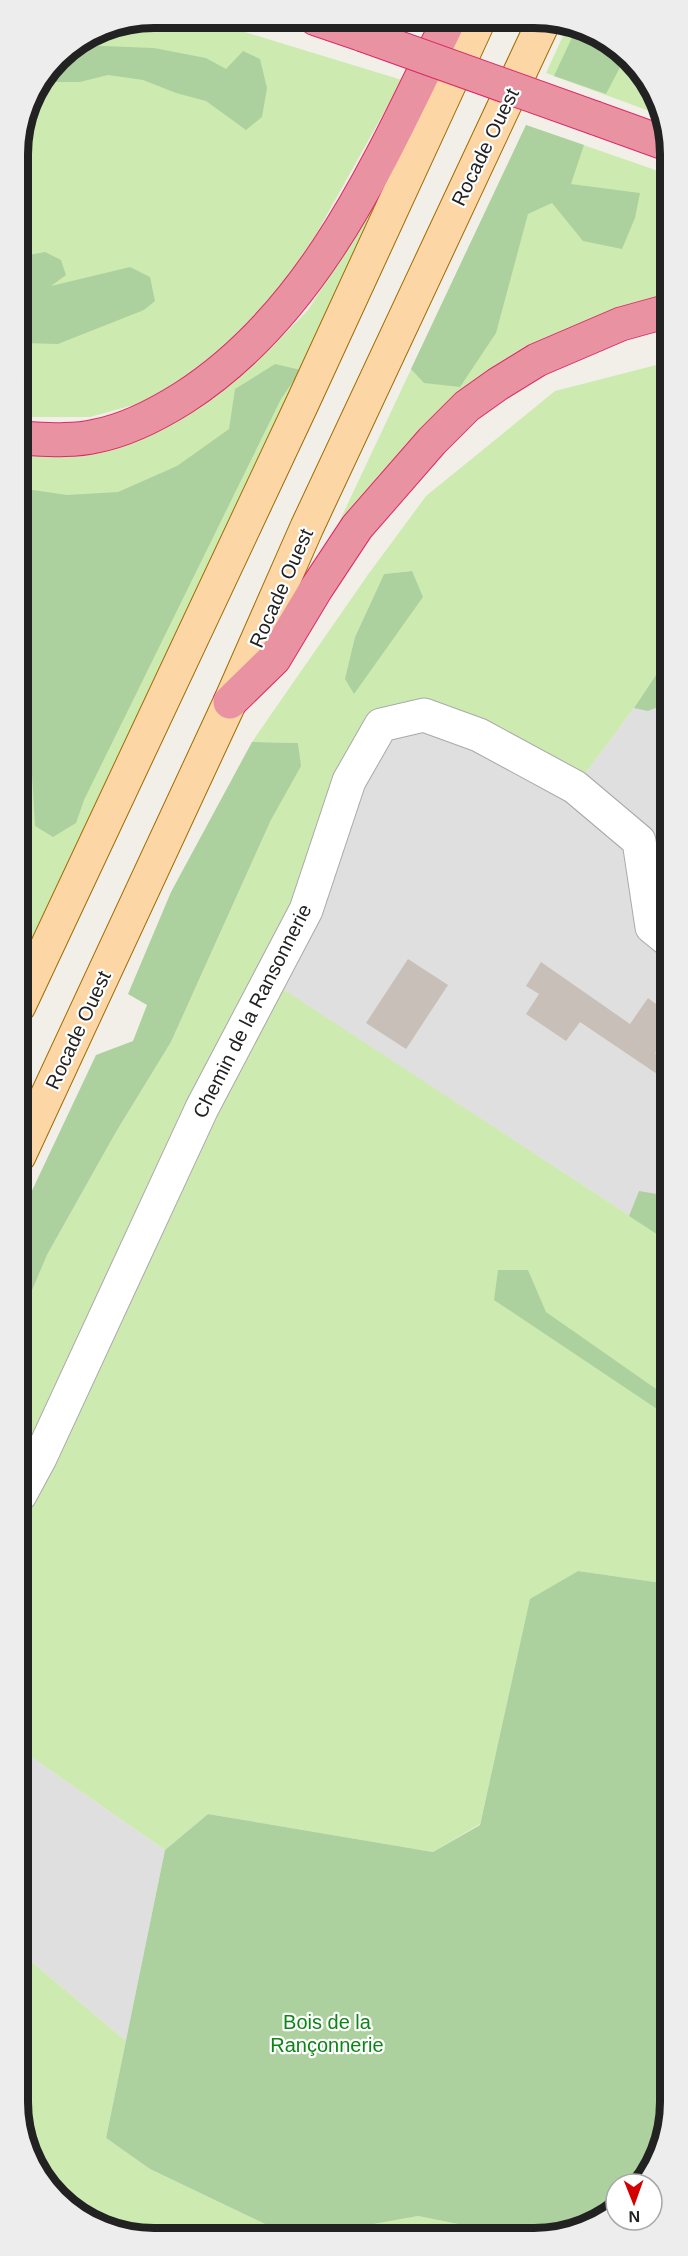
<svg xmlns="http://www.w3.org/2000/svg" width="688" height="2256" font-family="Helvetica,sans-serif">
<rect width="100%" height="100%" fill="#f2efe9"/>
<g fill="#e0dfdf">
<path d="M668,657L669,1237L667,1240L269,981L381,725L424,715L575,787L634,708Z"/>
<path d="M20,1749L165,1850L126,2041L20,1952Z"/>
</g>
<g fill="#cdebb0" fill-rule="evenodd">
<path d="M155,18H199L402,80L299,265L254,327L159,398L90,417H32L19,412L18,146L29,102L58,58L103,28Z"/>
<path d="M568,25L630,58L660,115L546,73Z"/>
<path d="M526,125L667,174L668,299L572,330L317,569Z"/>
<path d="M372,209L364,243L19,968V451L165,424L273,346L308,310Z"/>
<path d="M668,362V657L634,708L575,787L479,735L381,725L269,980L667,1240L669,1237V1584L578,1571L531,1599L480,1824L433,1852L208,1814L165,1850L20,1749V1319L47,1255L116,1132L171,1042L271,820L300,766L298,743L252,742L367,576L426,496L555,391ZM412,571L355,637L384,574Z"/>
<path d="M20,1952L126,2041L106,2138L150,2169L288,2235H128L58,2198L21,2128Z"/>
<path d="M418,2216L512,2235H313Z"/>
</g>
<g fill="#add19e">
<path d="M576,29L626,56L606,94L554,76Z"/>
<path d="M77,45L154,48L206,58L226,69L243,51L260,59L267,88L262,117L246,130L206,101L176,93L143,80L108,75L80,82H42L58,58Z"/>
<path d="M526,125L584,145L571,184L640,193L635,218L622,249L583,241L552,203L528,214L496,333L460,387L424,383L411,369Z"/>
<path d="M45,252L61,260L66,275L51,286L130,267L150,277L155,301L144,310L58,344L21,343L19,342L18,257Z"/>
<path d="M275,364L301,370L281,399L84,800L76,823L53,837L35,826L31,756L19,706V488L67,495L118,492L177,466L229,429L235,389Z"/>
<path d="M412,571L423,597L354,694L345,679L355,637L384,574Z"/>
<path d="M668,657V703L648,711L634,708Z"/>
<path d="M252,742L298,743L301,766L271,820L171,1042L116,1132L47,1255L20,1319V1216L96,1055L133,1041L147,1005L128,994L171,892Z"/>
<path d="M639,1191L669,1196V1242L629,1216Z"/>
<path d="M498,1270H528L546,1312L669,1398V1417L494,1300Z"/>
<path d="M578,1571L669,1584L670,2110L639,2184H616V2203L560,2235H512L418,2216L313,2235H288L150,2169L106,2138L165,1850L208,1814L433,1852L480,1825L530,1599Z"/>
</g>
<g fill="#c7bfb8">
<path d="M408,959L448,985L406,1049L366,1023Z"/>
<path d="M541,962L630,1024L648,998L668,1013V1035L655,1053L669,1062V1082L580,1022L566,1041L526,1014L539,994L526,986Z"/>
<path d="M20,1801L30,1806L20,1823Z"/>
</g>
<g fill="none" stroke-linecap="round" stroke-linejoin="round">
<g stroke="#a9a9a9" stroke-width="35">
<path id="minor" d="M20,1495L40,1458L202,1108L306,910L349,781L381,725L424,715L479,735L575,787L639,841L652,927L668,940"/>
</g>
<g stroke="#a06b00" stroke-width="35">
<g id="major">
<path d="M19,1006L302,404L479,20"/>
<path d="M19,1156L230,702L307,527L544,21"/>
</g>
</g>
<g stroke="#dc2a67" stroke-width="35">
<g id="highway">
<path d="M316,19L363,35"/>
<path d="M595,118L667,144"/>
<path d="M19,438C44,439 71,442 96,436C127,430 156,415 183,398C317,312 381,158 449,20"/>
<path d="M230,702L274,659L316,589L357,527L432,441L467,406L498,384L537,360L621,324L668,311"/>
</g>
</g>
<use href="#minor" stroke="#fff" stroke-width="33"/>
<use href="#major" stroke="#fcd6a4" stroke-width="33"/>
<use href="#highway" stroke="#e892a2" stroke-width="33"/>
<g stroke="#dc2a67" stroke-width="35" stroke-linecap="butt">
<path id="highway-bridge" d="M363,35L595,118"/>
</g>
<use href="#highway-bridge" stroke="#e892a2" stroke-width="33"/>
</g>
<g text-anchor="middle" dominant-baseline="central" stroke-width="4.5" stroke-linejoin="round" paint-order="stroke">
<g font-size="20" fill="#222" stroke="#fff">
<text transform="translate(485 147) rotate(-64)">Rocade Ouest</text>
<text transform="translate(281 588) rotate(-66)">Rocade Ouest</text>
<text transform="translate(252 1011) rotate(-63)">Chemin de la Ransonnerie</text>
<text transform="translate(78 1030) rotate(-65)">Rocade Ouest</text>
</g>
<g font-size="20" fill="#0c8416" stroke="#fff">
<text x="327" y="2022">Bois de la<tspan x="327" dy="23">Rançonnerie</tspan></text>
</g>
</g>
<path d="M0 0H688V2256H0ZM154 28H534A126 126 0 0 1 660 154V2102A126 126 0 0 1 534 2228H154A126 126 0 0 1 28 2102V154A126 126 0 0 1 154 28Z" fill="#ededed" fill-rule="evenodd"/>
<path fill="none" stroke="#222" stroke-width="8" d="M154 28H534A126 126 0 0 1 660 154V2102A126 126 0 0 1 534 2228H154A126 126 0 0 1 28 2102V154A126 126 0 0 1 154 28Z"/>
<g transform="translate(634 2202) rotate(179)"><circle r="28" fill="#ffffff" stroke="#a7a7a7" stroke-width="1.5"/>
<path d="M0-4.5L10 22L0 15L-10 22Z" fill="#d40000"/>
<text y="-9" font-size="16" font-weight="bold" text-anchor="middle" fill="#222222">N</text>
</g>
</svg>
